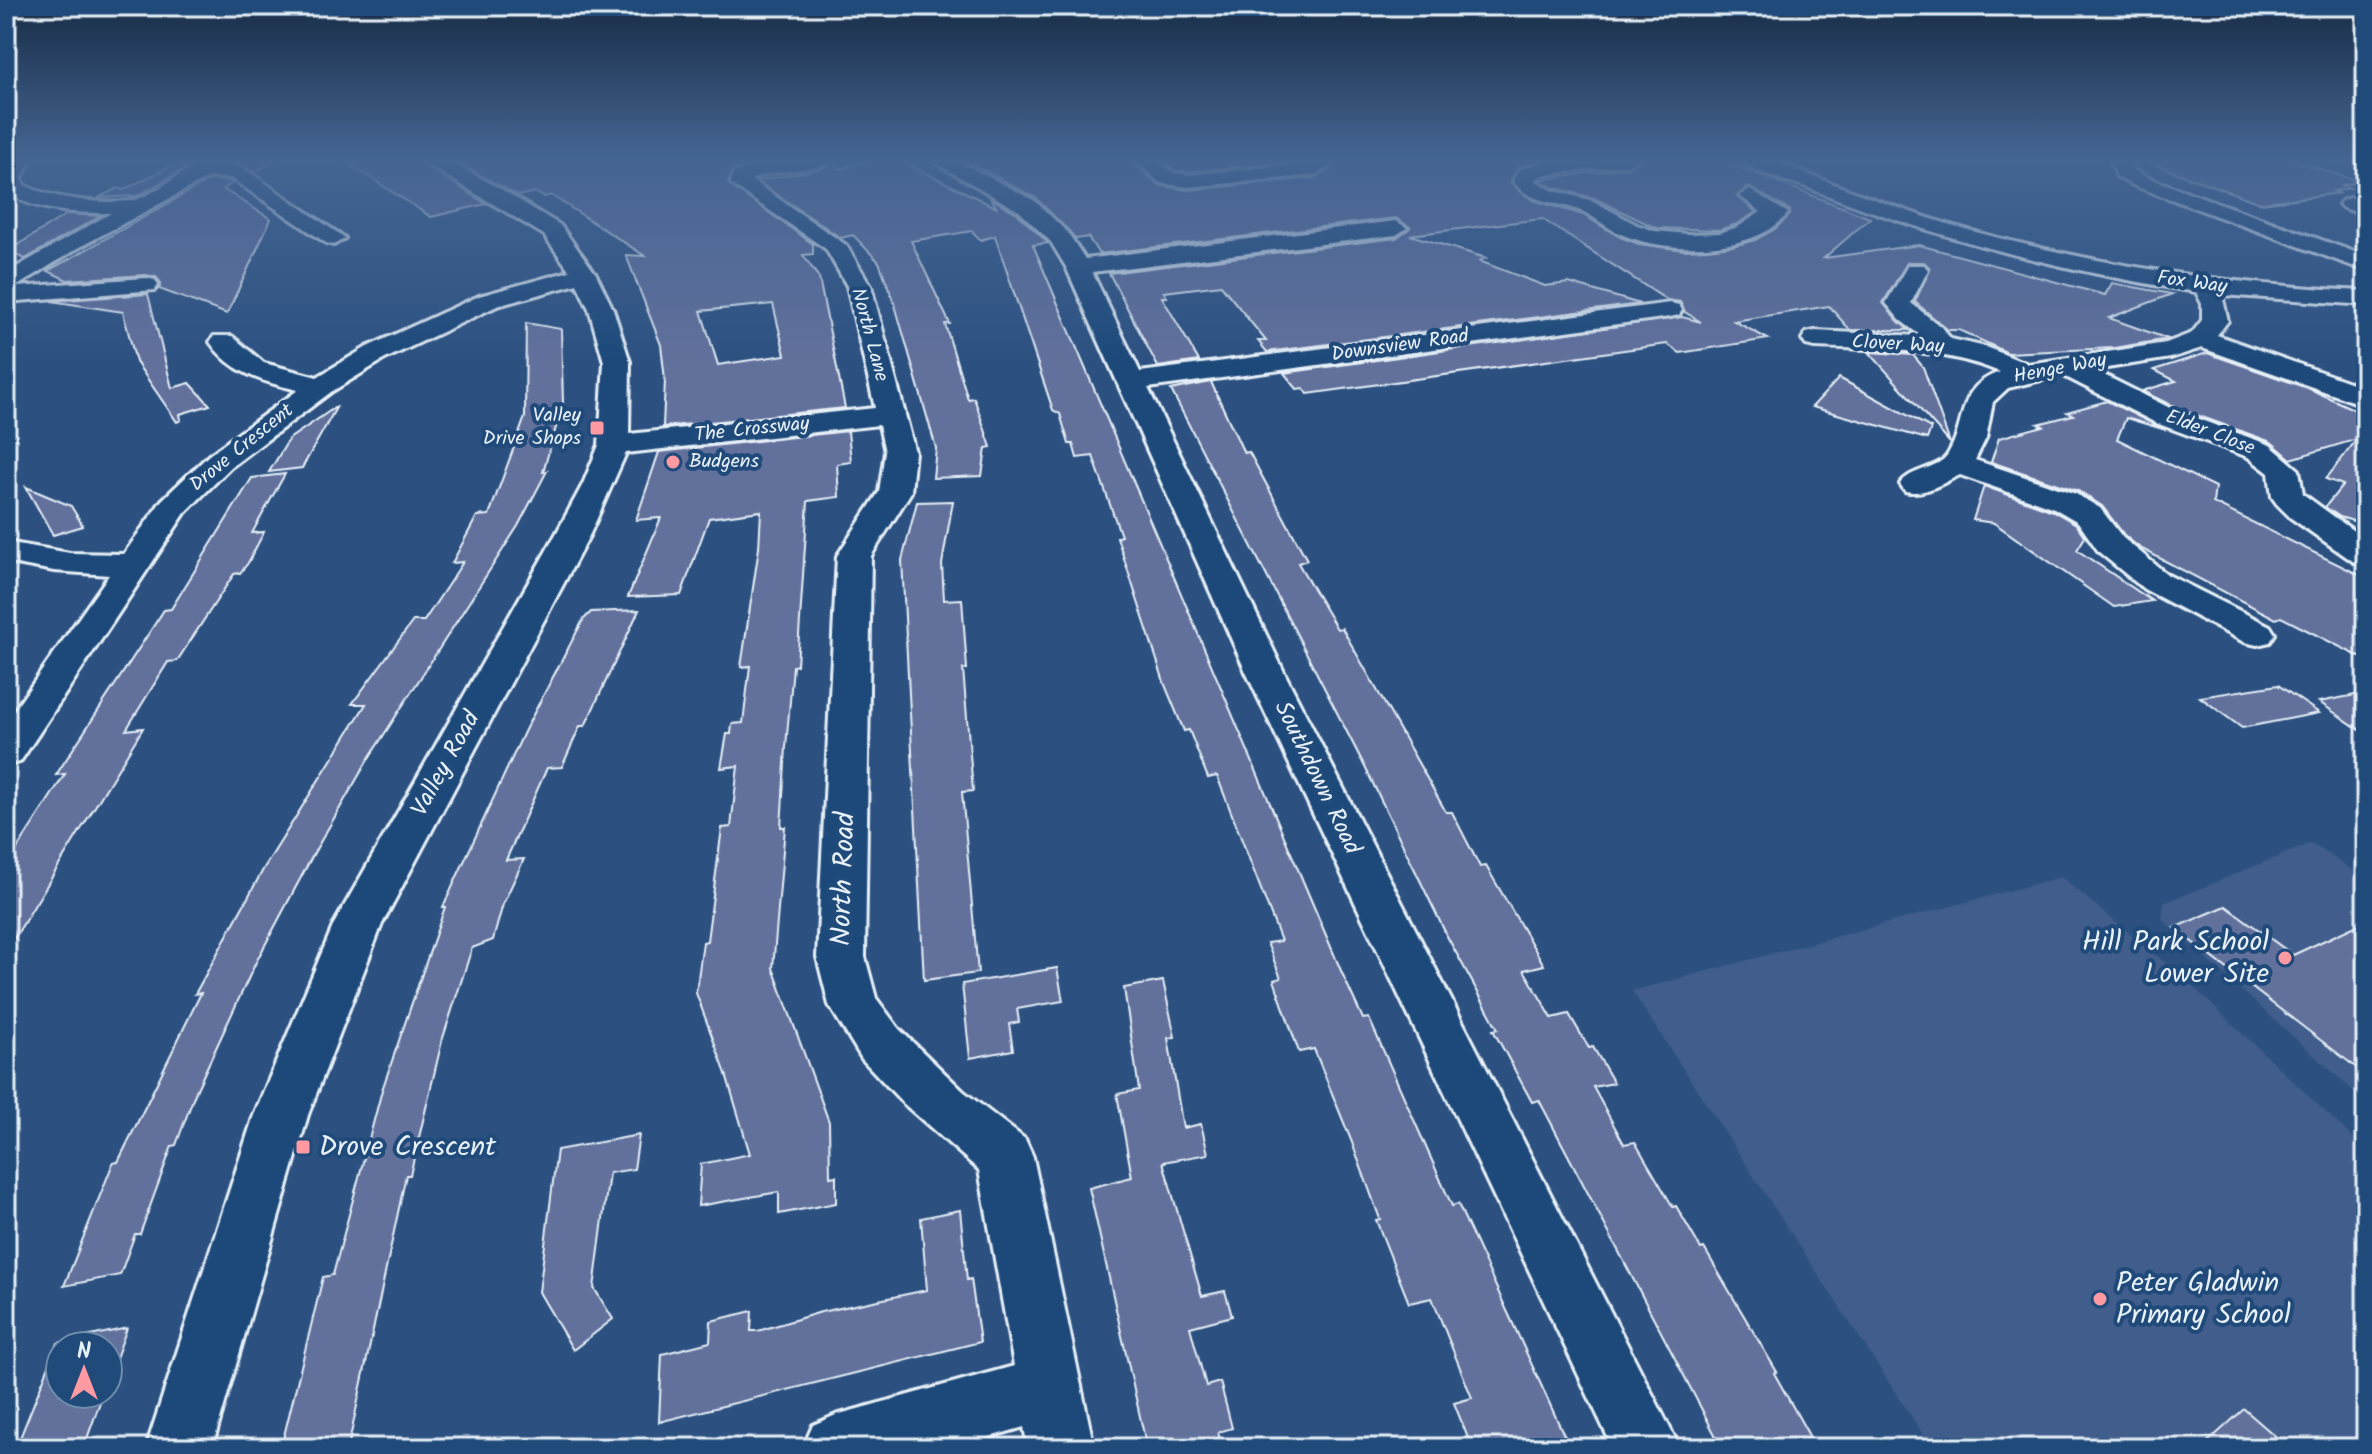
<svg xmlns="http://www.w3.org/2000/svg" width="2372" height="1454" font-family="Kalam,sans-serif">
<rect width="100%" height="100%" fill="#2c5181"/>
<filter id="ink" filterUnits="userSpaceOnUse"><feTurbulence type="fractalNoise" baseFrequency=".0125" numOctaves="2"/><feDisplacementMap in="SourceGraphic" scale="16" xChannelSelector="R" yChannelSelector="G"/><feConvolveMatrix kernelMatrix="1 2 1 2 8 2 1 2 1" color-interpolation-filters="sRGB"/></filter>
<g filter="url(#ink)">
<g fill="#3f5d8b">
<path d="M2311,843L2366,879V1102L2162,919L2164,903Z"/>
<path d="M2061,877L2187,981L2366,1150V1448H1932L1632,991Z"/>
</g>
<g fill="#626f9c" stroke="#e8f1f8" stroke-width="2" fill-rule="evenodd">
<path d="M242,158H279L254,172L237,164Z"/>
<path d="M340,158H414L486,204L431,217Z"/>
<path d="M449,158H768L732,171L728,183L813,244V254L803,255L819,278L845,408L663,427L665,380L661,345L626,255L645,256L551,195L544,197L535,192L518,196ZM773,304L785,355L718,365L701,311Z"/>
<path d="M962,158H1130L1158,185L1188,190L1314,178L1333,168L1331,158H1550L1518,167L1511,183L1533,200L1583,215L1620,237L1639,244L1684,250L1733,246L1755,240L1775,229L1790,215V210L1748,187L1737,196L1756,212L1737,224L1719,230L1656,228L1594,198L1552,187L1540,180L1630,167L1642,158H1716L1870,218L1824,258L1919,245L2105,295L2112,283L2172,294L2109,318L2168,339L2114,348L2008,353L1959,330H1948L1915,302L1930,268L1924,262H1908L1883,303L1908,330H1850L1829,306L1734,321L1768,339L1680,353L1667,344L1308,394L1303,388L1297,389L1284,373L1682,317L1701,322L1685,312L1680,302L1667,300L1542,219L1410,235L1486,258L1479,261L1545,286L1569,283L1640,304L1267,352L1258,341H1266L1221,285L1164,292L1167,297H1162L1199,361L1158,367L1109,273L1396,238L1410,227L1396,218L1099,254L1088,237L1076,239L1036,198Z"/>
<path d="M1159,158H1304L1305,160L1188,172L1174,170Z"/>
<path d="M2148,158H2285L2361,182L2341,185L2350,188L2334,191L2340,193L2260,203L2147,162Z"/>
<path d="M883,159L904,162L997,208L990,198L1017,213L1048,243L1033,245L1342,973L1363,1019L1369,1018L1452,1206L1458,1204L1570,1448H1472L1454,1403L1472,1398L1432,1298L1409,1303L1376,1220L1380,1219L1351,1140L1314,1049L1299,1052L1274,980L1281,978L1267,943L1281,941L1217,776L1208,778L1189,730L1184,731L1165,685L1117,537L1121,536L1093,456L1077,458L1073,444H1069L1060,414L1053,410L995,236L980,240L972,231L911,241L950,324H945L968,399L974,398L991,447L986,448L982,476L933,478L936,448L895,305L879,262L853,235L841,238L757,181L820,169L836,161L837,169Z"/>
<path d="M179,162H196L137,196L98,198L118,188L123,190Z"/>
<path d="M210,180L230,181L233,183L223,189L271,219L227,314L159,289L161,283L156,277L146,275L67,280L48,271Z"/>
<path d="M67,214L100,216L25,259L8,251Z"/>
<path d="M148,294L172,388L190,383L210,405L180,414L181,420L177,422L136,362L123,312L51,301Z"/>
<path d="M526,323L561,329L563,403L543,472L547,471L518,526L369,758L315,851L256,962L196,1091L176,1145L172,1146L140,1234H135L120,1275L64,1286L113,1163L118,1162L201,993L195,994L264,868L366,704H352L413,621H424L463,562L452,563L477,516L489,515L525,417Z"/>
<path d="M1869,352L1913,355L1923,367L1950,443Z"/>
<path d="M2207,353L2310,389L2366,415V525L2340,517L2325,507L2343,485L2326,479L2357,439L2291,459L2271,442L2177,408L2142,391L2176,381L2154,370Z"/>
<path d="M1839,378L1931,428L1927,439L1812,407Z"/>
<path d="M1211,382L1244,453L1249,452L1307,560L1298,563L1337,629L1342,628L1446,812H1452L1480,867L1486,866L1544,965L1524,970L1552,1018L1569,1014L1589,1048L1593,1047L1614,1083L1593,1087L1624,1144L1635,1142L1673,1207L1676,1206L1701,1249L1704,1248L1777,1372L1774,1373L1816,1448H1722L1539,1100L1532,1102L1493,1030L1498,1029L1448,938L1365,767L1171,390Z"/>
<path d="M2107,401L2166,430L2126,418L2117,439L2215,487L2213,503L2366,578V660L2281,617L2276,619L2140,548L2125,536L2102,506L2078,491L1991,462L1999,438L2043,426L2038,424L2073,415L2067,412Z"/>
<path d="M337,406L302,468L269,472L289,439Z"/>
<path d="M848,431L851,462L837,464L839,497L808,501L797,665L793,666L786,747L781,827H785L773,968L829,1122L830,1177L836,1176V1203L779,1214V1192L698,1206L701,1164L750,1154L726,1074L696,993L703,942L707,941L722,828L731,827L738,766L721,768L727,734H731L732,724L743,723L750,666L741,667L759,548L761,511L709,518L681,595L628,597L661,518L636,520L659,452Z"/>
<path d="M285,474L252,533L264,532L248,563L240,573L234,574L177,661L168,662L126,730L143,728L6,952V866L65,774L56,775L164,610L171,609L252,478Z"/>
<path d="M1984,486L2053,511L2076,524L2085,537L2077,550L2152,601L2114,607L1994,523L1973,520Z"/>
<path d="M26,487L71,506L83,526L53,535Z"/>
<path d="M953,501L942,564L944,600L962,599L967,669H963L973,791L962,792L978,973L924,980L902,560L917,502Z"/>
<path d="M639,610L585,726H580L562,767L547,768L506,860L524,859L503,904L493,940L472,948L442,1041L410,1175H406L348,1448H281L323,1277L333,1275L382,1090L445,907H443L525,730L583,620L591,612Z"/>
<path d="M2278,685L2319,713L2242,728L2200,697Z"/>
<path d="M2366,693V734L2319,702Z"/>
<path d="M2226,906L2293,955L2366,921V1075L2174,928Z"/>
<path d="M1057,968L1063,1001L1017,1009L1019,1022L1009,1024L1013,1050L970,1058L962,984Z"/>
<path d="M1163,981L1175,1037L1168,1038L1183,1128L1201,1124L1208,1154L1163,1162L1202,1296L1225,1291L1232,1316L1190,1327L1206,1386L1220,1382L1232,1428L1218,1432L1222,1448H1147L1089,1188L1132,1177L1117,1094L1139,1090L1124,988Z"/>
<path d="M639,1135L634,1169L609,1173L594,1288L613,1319L573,1350L539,1292L557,1150Z"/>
<path d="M960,1210L967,1280L971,1279L980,1342L659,1422L662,1354L710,1342L711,1321L752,1311L751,1331H758L821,1312L927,1290L921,1218Z"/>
<path d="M127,1328L108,1380V1346H60V1394H103L85,1444L62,1448H16L58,1343Z"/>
<path d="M2244,1409L2289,1448H2201Z"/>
</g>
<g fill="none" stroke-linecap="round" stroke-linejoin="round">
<g stroke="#e8f1f8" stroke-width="6">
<g id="minor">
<path d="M11,158H31L22,178L23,184C44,198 114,207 138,199C164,189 188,165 215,158C222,157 232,158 239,158L230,166L243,168L345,238L334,245L326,243L231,178L209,177L76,249L16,287L146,278L155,280L158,285L155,290L6,302V273L111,213C75,213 36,212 6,192V169Z"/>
<path d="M417,158H442L499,188L560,225L596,274L613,309L630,362L629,434L875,408L847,286L826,249L731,184L733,174C766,156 800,158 836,158C820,173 774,167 751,180L846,245L871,286L915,452L911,492L871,556L865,957L876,998L899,1029L963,1091L1025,1139L1033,1157L1094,1448H1028L1024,1427L952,1448H803L813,1425L836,1415L1014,1366L979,1170L903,1103L862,1059L829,1005L817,957L837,556L879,492L885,452L879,425L626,453L590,534L382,924L308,1115L212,1448H146L254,1115L334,924L556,534L583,484L599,445L604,362L589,309L577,284L497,306L385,359L331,392L231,467L185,513L20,762L6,765V722L109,575L54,571L6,562V542L70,553L124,554L162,500L209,455L298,390C263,382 231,373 210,342L214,336H232L264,363L317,377L367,347L479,296L570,271L544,235Z"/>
<path d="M927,158H952L1035,201L1068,233L1085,259L1396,221L1407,228L1396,235L1092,272L1140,372L1670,303L1679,305L1682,310L1679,315L1670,317L1148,388L1284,672L1680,1448H1613L1246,672L1066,267L1051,242L1019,211Z"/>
<path d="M1133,158H1154L1173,173L1188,175L1310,163L1307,158H1327L1332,165L1314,175L1188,187L1160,183Z"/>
<path d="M1577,158H1639L1630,164L1543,175L1534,180L1551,190L1593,201L1637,225L1655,231L1688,234L1720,233L1738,227L1761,212L1740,196L1750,190L1788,213C1756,255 1665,254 1621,234C1606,228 1594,215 1579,210C1555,201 1529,203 1513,181L1519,170L1539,163Z"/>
<path d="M1739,158H1767C1828,182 1888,206 1951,225C2087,264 2225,285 2366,291V305L2222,295L2228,321L2217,335L2366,388V406L2202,348L2171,358L2094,370L2176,411L2270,445L2299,470L2303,494L2366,540V565L2354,562L2291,518L2277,504L2272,497L2269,473L2248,457L2156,423L2062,375L2008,388L1993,402L1986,438L1975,460L2076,494L2100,508L2123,538L2168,575L2270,626L2275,634L2270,642L2257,645L2244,642L2144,589L2099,552L2078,522L2054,508L1960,475C1942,483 1925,496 1905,491L1900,484C1911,468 1938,470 1948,454C1968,422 1955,387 2000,372C1940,347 1880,350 1815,347L1806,345L1802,339L1806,333L1815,331L1921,336L1900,320L1886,303L1908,265H1924L1928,270L1911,303L1941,327L1951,339L1986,347L2028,364L2166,343L2192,333L2202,320V304L2196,292C2062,271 1932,237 1806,187C1786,180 1753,173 1739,158Z"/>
<path d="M2116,158H2138L2132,165L2133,170L2149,178L2366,256V271L2135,186L2117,177L2112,163Z"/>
<path d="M2350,198L2366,202V215L2343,208L2339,204L2343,200Z"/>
</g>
</g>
<use href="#minor" fill="#1f4a7a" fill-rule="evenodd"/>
</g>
</g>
<linearGradient id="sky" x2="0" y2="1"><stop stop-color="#182d47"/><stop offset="0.44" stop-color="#456592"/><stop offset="1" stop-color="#456592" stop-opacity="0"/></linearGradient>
<rect width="2372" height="362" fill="url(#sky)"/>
<g fill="#ff9aa2" stroke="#1f4a7a" stroke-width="3">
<rect x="589" y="420" width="16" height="16" rx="4"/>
<circle cx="673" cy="462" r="8"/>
<circle cx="2285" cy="958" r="8"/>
<rect x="295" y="1139" width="16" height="16" rx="4"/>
<circle cx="2100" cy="1299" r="8"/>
</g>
<g text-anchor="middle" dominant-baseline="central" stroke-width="8" stroke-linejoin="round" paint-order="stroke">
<g font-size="20" fill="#e8f1f8" stroke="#1f4a7a">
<text transform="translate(2192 283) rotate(8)">Fox Way</text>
<text transform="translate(869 335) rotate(75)">North Lane</text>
<text transform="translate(1898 345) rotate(3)">Clover Way</text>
<text transform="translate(1400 346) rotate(-8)">Downsview Road</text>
<text transform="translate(2060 369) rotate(-11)">Henge Way</text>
<text transform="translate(752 430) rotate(-6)">The Crossway</text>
<text transform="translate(2210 433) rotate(21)">Elder Close</text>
<text transform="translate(242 448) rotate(-39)">Drove Crescent</text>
</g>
<g font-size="20" fill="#e8f1f8" stroke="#1f4a7a" text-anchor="end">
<text x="581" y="416">Valley<tspan x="581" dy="23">Drive Shops</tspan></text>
<text x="689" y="462" text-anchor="start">Budgens</text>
</g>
<g font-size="24" fill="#e8f1f8" stroke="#1f4a7a">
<text transform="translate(446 764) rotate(-61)">Valley Road</text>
<text transform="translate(1317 778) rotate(64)">Southdown Road</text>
</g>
<g font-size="28" fill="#e8f1f8" stroke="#1f4a7a">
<text transform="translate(844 879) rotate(-88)">North Road</text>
</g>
<g font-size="28" fill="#e8f1f8" stroke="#1f4a7a" text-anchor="start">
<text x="2269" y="942" text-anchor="end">Hill Park School<tspan x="2269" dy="32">Lower Site</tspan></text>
<text x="319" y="1147">Drove Crescent</text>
<text x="2116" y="1283">Peter Gladwin<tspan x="2116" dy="32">Primary School</tspan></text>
</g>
</g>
<rect width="2372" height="1454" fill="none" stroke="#1f4a7a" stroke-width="32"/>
<rect x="16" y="16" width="2340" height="1422" fill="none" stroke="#e8f1f8" stroke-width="3" filter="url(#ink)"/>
<g transform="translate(84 1370)"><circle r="38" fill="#1f4a7a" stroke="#6f8dac" stroke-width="2"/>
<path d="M0-6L14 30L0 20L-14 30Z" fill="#ff9aa2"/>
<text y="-12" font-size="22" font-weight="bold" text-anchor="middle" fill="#e8f1f8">N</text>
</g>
</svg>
